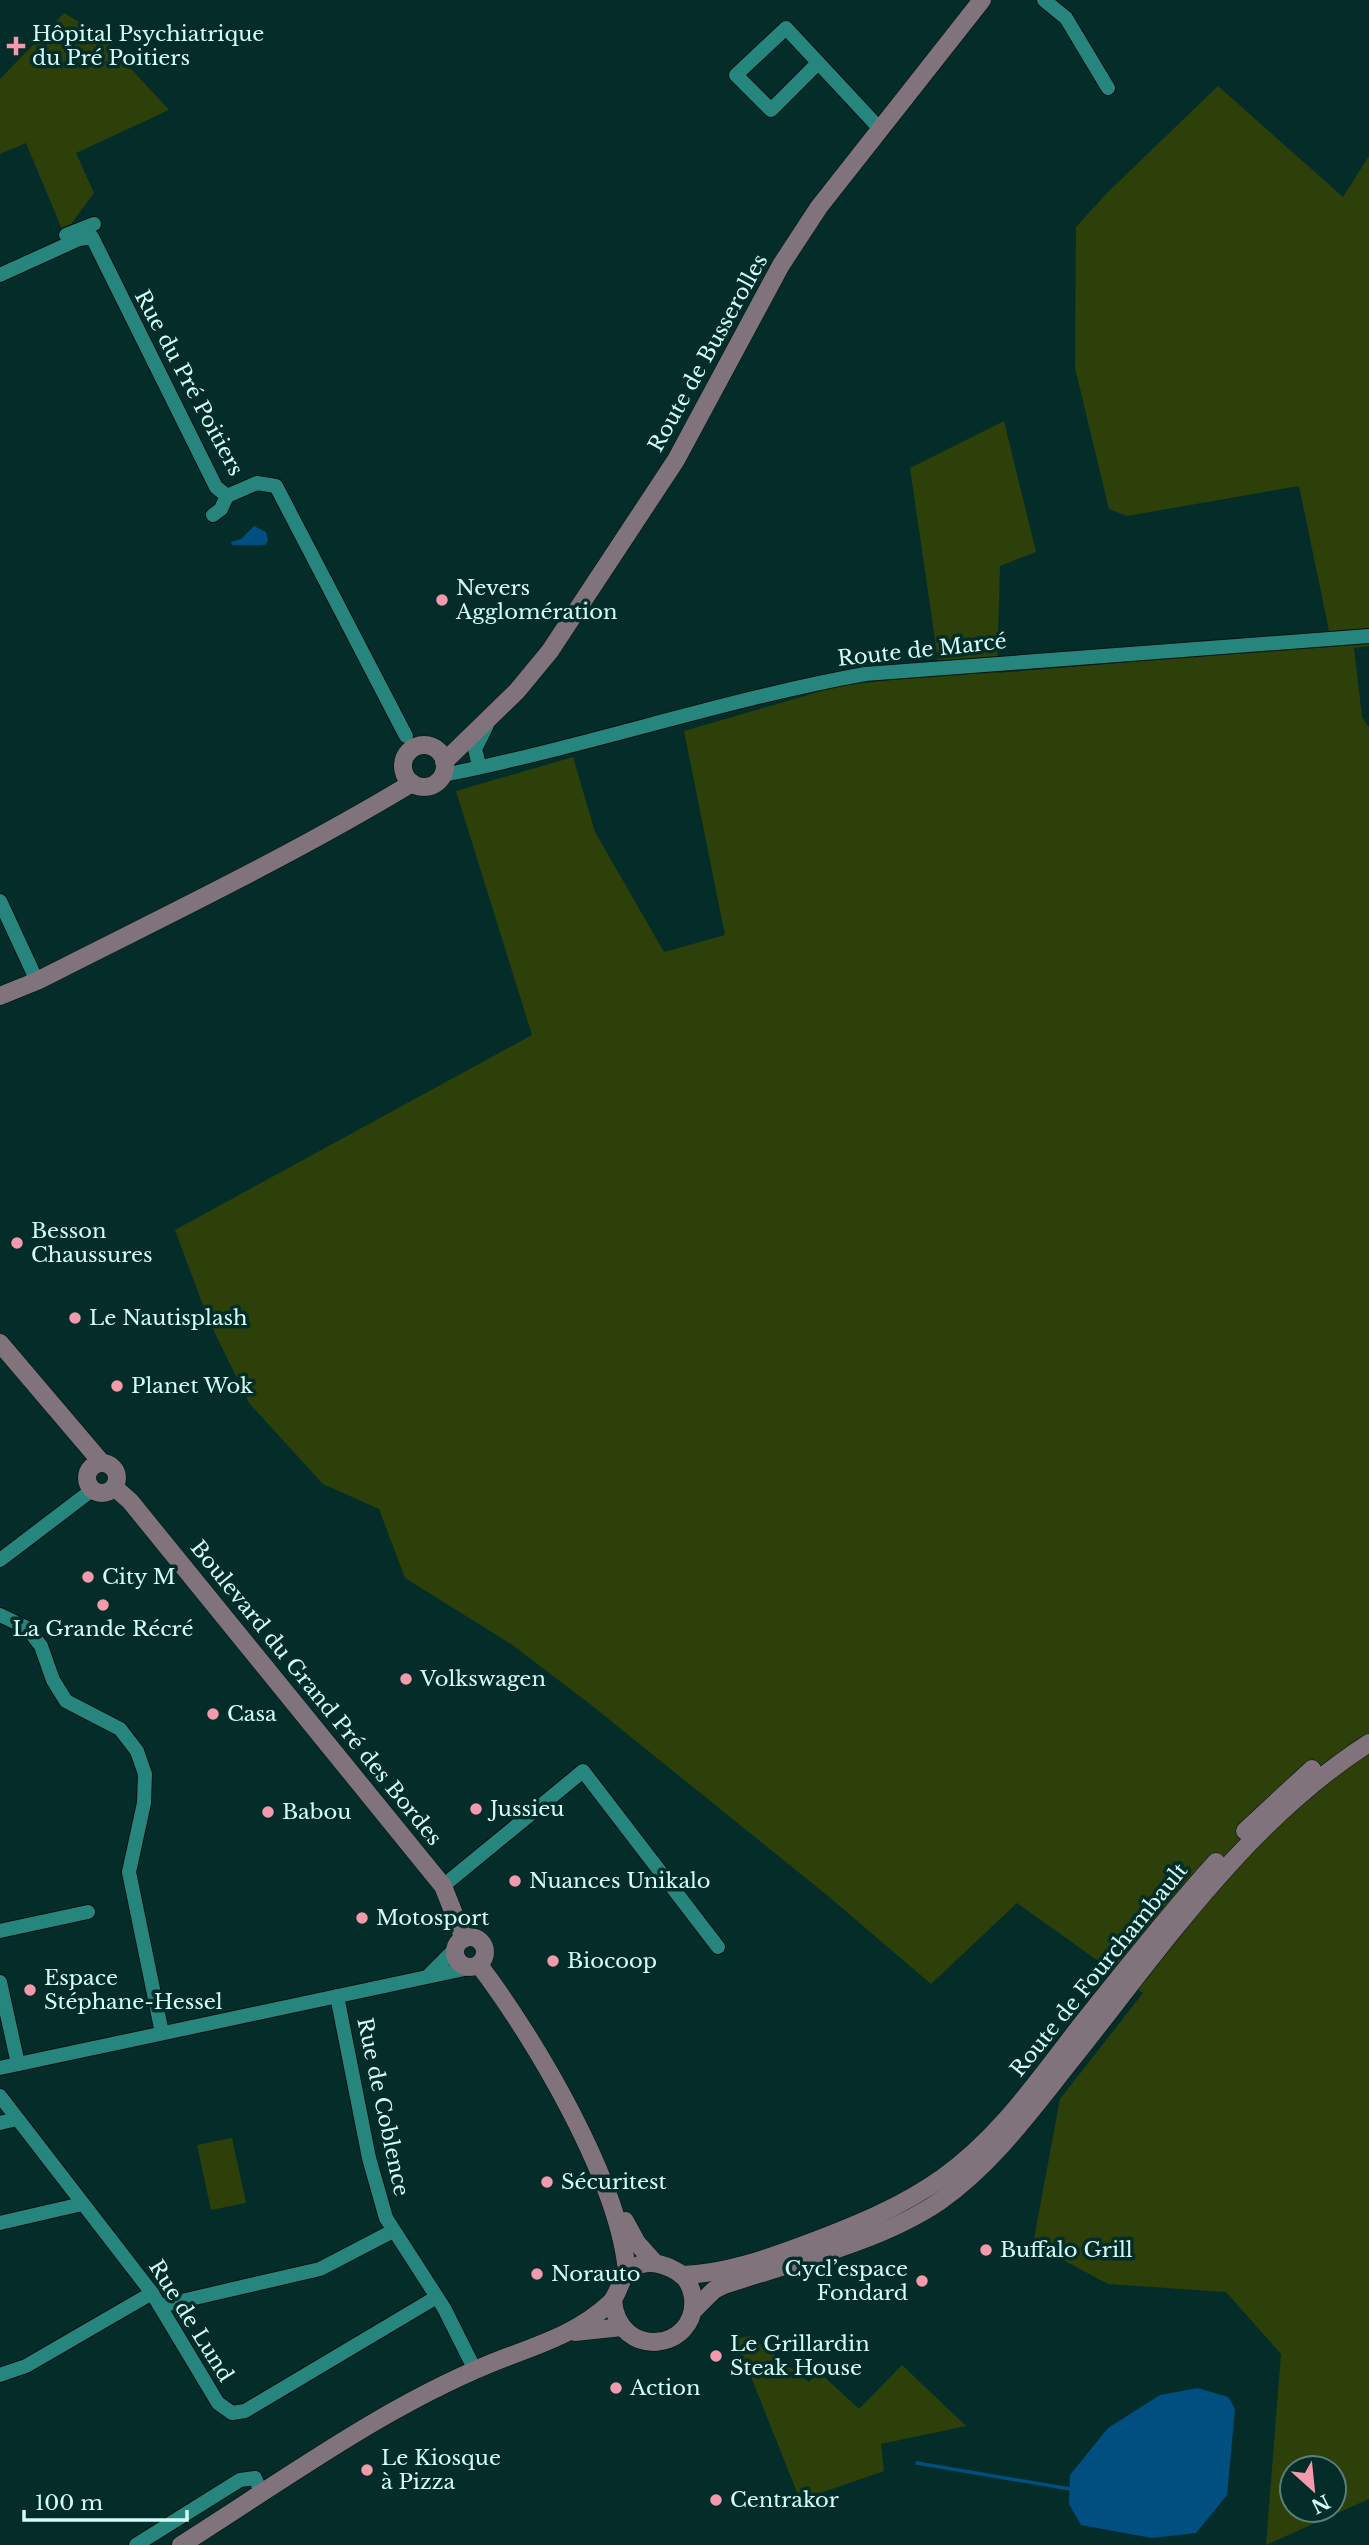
<svg xmlns="http://www.w3.org/2000/svg" width="1369" height="2545" font-family="'Libre Baskerville',serif">
<rect width="100%" height="100%" fill="#042d2a"/>
<g fill="#2d4009" fill-rule="evenodd">
<path d="M64,13L99,34L169,110L76,153L94,193L71,224L62,229L26,143L0,154V79Z"/>
<path d="M1218,86L1343,197L1369,156V646L1354,648L1362,717L1369,727V2499L1266,2545L1281,2354L1226,2292L1108,2284L1033,2244L1060,2099L1143,1993L1017,1903L931,1984L828,1896L590,1704L511,1644L405,1578L379,1509L323,1484L249,1403L209,1321L175,1230L532,1035L456,791L573,757L595,832L664,952L725,935L684,731L839,686L940,674L910,468L1004,421L1036,552L1000,566L997,673L1332,645L1299,486L1127,516L1109,509L1075,368L1076,227L1108,192ZM1292,2468H1334V2510H1292Z"/>
<path d="M232,2138L246,2203L211,2210L197,2145Z"/>
<path d="M750,2336L809,2382L819,2372L859,2409L902,2365L966,2426L881,2444L884,2471L800,2500L736,2339Z"/>
</g>
<g fill="#014e81">
<path d="M254,526L266,532L268,541L265,545H232L231,542L241,539Z"/>
<path d="M1198,2388L1228,2397L1235,2409L1227,2495L1196,2533L1152,2538L1081,2525L1069,2504L1070,2475L1108,2428L1160,2395Z"/>
</g>
<g fill="none" stroke-linecap="round" stroke-linejoin="round">
<path stroke="#014e81" stroke-width="3.5" d="M917,2463L1070,2489"/>
<g stroke="#041211" stroke-width="16">
<g id="minor">
<path d="M1044,0L1066,18L1108,88"/>
<path d="M818,63L771,110L736,75L786,28L880,129"/>
<path d="M66,235L94,224"/>
<path d="M0,275L79,239L92,237L216,487L227,496L257,483L276,486L406,736"/>
<path d="M213,515L221,509L227,496"/>
<path d="M479,765L475,749L487,725"/>
<path d="M443,775C585,747 722,700 865,674L1369,636"/>
<path d="M0,901L37,981"/>
<path d="M0,1560L92,1490"/>
<path d="M0,1615L27,1628L41,1646L53,1680L66,1701L120,1729L137,1751L145,1774L144,1803L129,1872L162,2033"/>
<path d="M443,1886L583,1771L718,1947"/>
<path d="M0,1931L88,1912"/>
<path d="M430,1974L457,1947"/>
<path d="M0,1982L18,2064"/>
<path d="M337,1996L369,2158L386,2218L444,2308L475,2370"/>
<path d="M0,2068L474,1967"/>
<path d="M0,2096L152,2293L218,2403L232,2413L245,2411L435,2298"/>
<path d="M0,2123L17,2119"/>
<path d="M0,2223L82,2204"/>
<path d="M160,2306L320,2269L393,2231"/>
<path d="M0,2375L26,2366L152,2293"/>
<path d="M136,2545L240,2480L255,2478L262,2494"/>
</g>
</g>
<g stroke="#041211" stroke-width="19">
<g id="major">
<circle cx="424" cy="766" r="21"/>
<path d="M444,762L517,691L550,651L676,460L781,265L819,207L982,0"/>
<path d="M0,996L37,981C163,917 291,856 412,783"/>
<path d="M0,1343L102,1463"/>
<circle cx="102" cy="1478" r="15"/>
<path d="M114,1487L130,1501L443,1886L464,1939"/>
<path d="M1245,1831L1312,1769"/>
<circle cx="470" cy="1952" r="15"/>
<path d="M479,1965C534,2037 620,2182 627,2273"/>
<path d="M625,2221L637,2243L655,2263"/>
<path d="M681,2275C725,2274 769,2258 809,2243C856,2225 901,2207 942,2178C999,2138 1039,2079 1081,2025C1125,1970 1169,1914 1216,1862"/>
<path d="M693,2311L714,2290L724,2285C791,2263 882,2241 940,2201C994,2163 1033,2108 1073,2058C1162,1946 1247,1821 1369,1743"/>
<path d="M575,2332L622,2327"/>
<path d="M181,2545C286,2479 391,2401 507,2357C544,2343 580,2331 610,2303C622,2291 617,2276 637,2266C651,2259 670,2266 682,2275C688,2280 692,2290 693,2298C698,2351 618,2361 613,2300"/>
</g>
</g>
<use href="#minor" stroke="#26867e" stroke-width="14"/>
<use href="#major" stroke="#80737b" stroke-width="18"/>
</g>
<g fill="#f39aac" stroke="#042d2a" stroke-width="2.5">
<path d="M12.5 35.5h7v7h7v7h-7v7h-7v-7h-7v-7h7z"/>
<circle cx="442" cy="600" r="7"/>
<circle cx="17" cy="1243" r="7"/>
<circle cx="75" cy="1318" r="7"/>
<circle cx="117" cy="1386" r="7"/>
<circle cx="88" cy="1577" r="7"/>
<circle cx="103" cy="1605" r="7"/>
<circle cx="406" cy="1679" r="7"/>
<circle cx="213" cy="1714" r="7"/>
<circle cx="476" cy="1809" r="7"/>
<circle cx="268" cy="1812" r="7"/>
<circle cx="515" cy="1881" r="7"/>
<circle cx="362" cy="1918" r="7"/>
<circle cx="553" cy="1961" r="7"/>
<circle cx="30" cy="1990" r="7"/>
<circle cx="547" cy="2182" r="7"/>
<circle cx="986" cy="2250" r="7"/>
<circle cx="537" cy="2274" r="7"/>
<circle cx="922" cy="2281" r="7"/>
<circle cx="716" cy="2356" r="7"/>
<circle cx="616" cy="2388" r="7"/>
<circle cx="367" cy="2470" r="7"/>
<circle cx="716" cy="2500" r="7"/>
</g>
<g text-anchor="middle" dominant-baseline="central" stroke-width="7" stroke-linejoin="round" paint-order="stroke">
<g font-size="21" fill="#d3fdf7" stroke="#042d2a" text-anchor="start">
<text x="32" y="34">Hôpital Psychiatrique<tspan x="32" dy="24">du Pré Poitiers</tspan></text>
<text x="456" y="588">Nevers<tspan x="456" dy="24">Agglomération</tspan></text>
<text x="31" y="1231">Besson<tspan x="31" dy="24">Chaussures</tspan></text>
<text x="89" y="1318">Le Nautisplash</text>
<text x="131" y="1386">Planet Wok</text>
<text x="102" y="1577">City M</text>
<text x="103" y="1629" text-anchor="middle">La Grande Récré</text>
<text x="420" y="1679">Volkswagen</text>
<text x="227" y="1714">Casa</text>
<text x="490" y="1809">Jussieu</text>
<text x="282" y="1812">Babou</text>
<text x="529" y="1881">Nuances Unikalo</text>
<text x="376" y="1918">Motosport</text>
<text x="567" y="1961">Biocoop</text>
<text x="44" y="1978">Espace<tspan x="44" dy="24">Stéphane-Hessel</tspan></text>
<text x="561" y="2182">Sécuritest</text>
<text x="1000" y="2250">Buffalo Grill</text>
<text x="908" y="2269" text-anchor="end">Cycl’espace<tspan x="908" dy="24">Fondard</tspan></text>
<text x="551" y="2274">Norauto</text>
<text x="730" y="2344">Le Grillardin<tspan x="730" dy="24">Steak House</tspan></text>
<text x="630" y="2388">Action</text>
<text x="381" y="2458">Le Kiosque<tspan x="381" dy="24">à Pizza</tspan></text>
<text x="730" y="2500">Centrakor</text>
</g>
<g font-size="21" fill="#d3fdf7" stroke="#042d2a">
<text transform="translate(708 353) rotate(-61)">Route de Busserolles</text>
<text transform="translate(189 383) rotate(62)">Rue du Pré Poitiers</text>
<text transform="translate(922 650) rotate(-6)">Route de Marcé</text>
<text transform="translate(316 1693) rotate(51)">Boulevard du Grand Pré des Bordes</text>
<text transform="translate(1099 1970) rotate(-51)">Route de Fourchambault</text>
<text transform="translate(383 2107) rotate(78)">Rue de Coblence</text>
<text transform="translate(191 2321) rotate(58)">Rue de Lund</text>
</g>
</g>
<g transform="translate(1313 2489) rotate(153)"><circle r="33" fill="#042d2a" stroke="#57807c" stroke-width="2"/>
<path d="M0-5L12 26L0 18L-12 26Z" fill="#f39aac"/>
<text y="-10" font-size="19" font-weight="bold" text-anchor="middle" fill="#d3fdf7">N</text>
</g>
<path d="M24 2510v10h163v-10" fill="none" stroke="#d3fdf7" stroke-width="3.5"/>
<text x="35" y="2510" font-size="21" fill="#d3fdf7" stroke="#042d2a" stroke-width="5" paint-order="stroke">100 m</text>
</svg>
